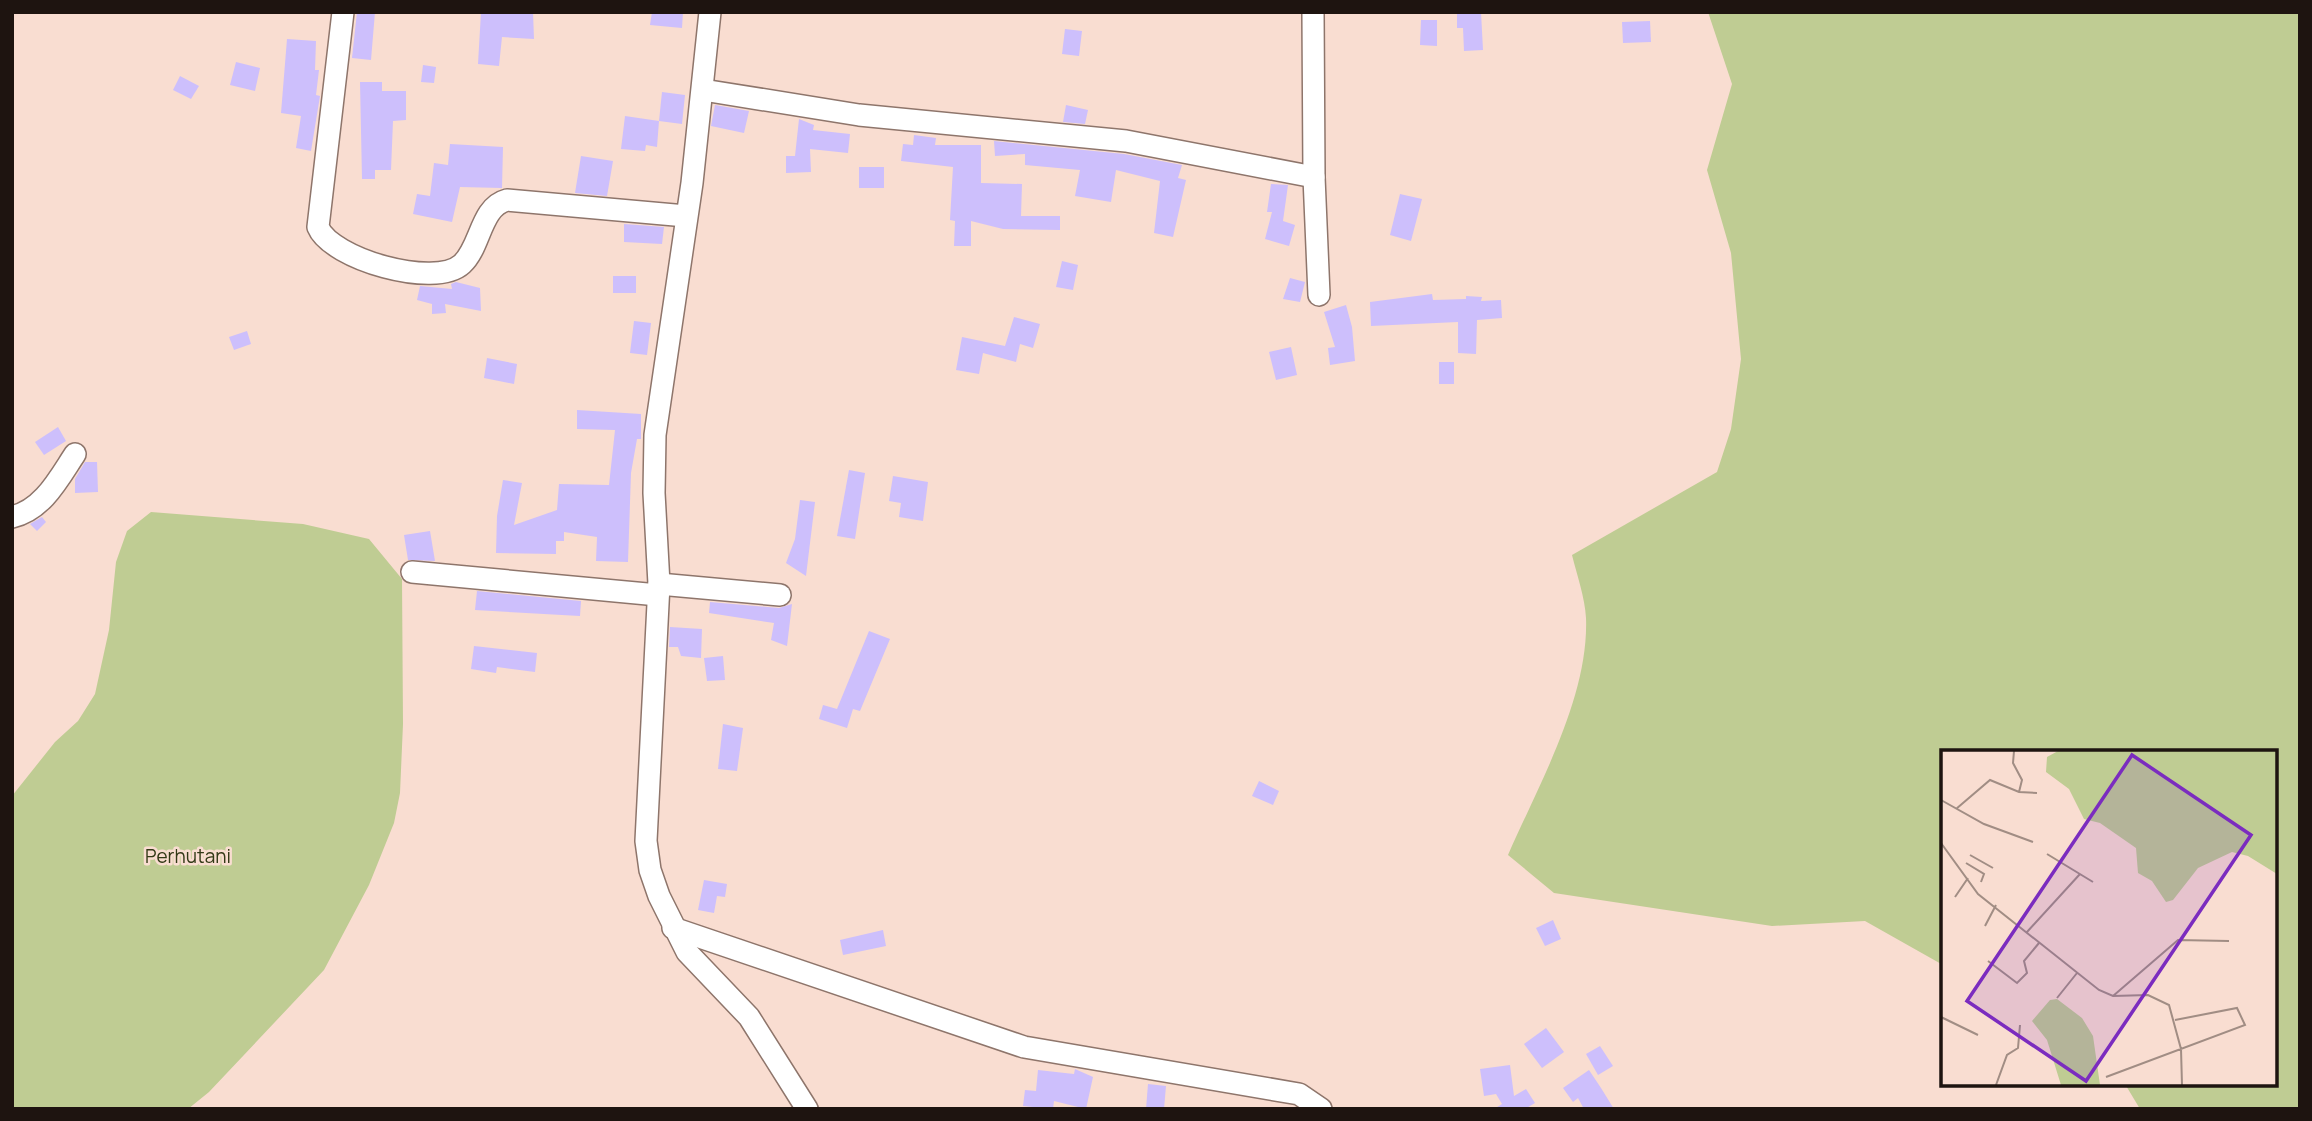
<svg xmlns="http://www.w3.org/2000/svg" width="2312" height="1121" font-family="Manrope,sans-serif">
<rect width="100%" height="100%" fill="#f9ddd1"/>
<g fill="#bfcc93">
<path d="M1708,12H2300V1109H2140L2125,1084H2275V752H1943V965L1865,921L1772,926L1554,893L1508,855C1539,784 1589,697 1586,618C1585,598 1577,575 1572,555L1717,472L1731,429L1741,359L1731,253L1707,170L1732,84Z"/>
<path d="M151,512L303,524L369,539L402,579L403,724L400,793L394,823L369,885L324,970L209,1092L188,1109H12V796L55,742L78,721L95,694L109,630L116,562L127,531Z"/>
</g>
<g fill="#cdbffc">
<path d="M357,12H375L371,60L352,58Z"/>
<path d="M481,12H533L534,39L502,37L499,66L478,64Z"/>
<path d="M652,12H683L682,28L650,25Z"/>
<path d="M1457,12H1481L1483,50L1464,51L1463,28H1457Z"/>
<path d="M1421,20H1437V46L1420,45Z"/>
<path d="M1650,21L1651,42L1623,43L1622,22Z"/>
<path d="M1065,29L1082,31L1079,56L1062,54Z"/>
<path d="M287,39L316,41L315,70H319L316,95L320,96L311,151L296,148L301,116L281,113Z"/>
<path d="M236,62L260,68L255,91L230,85Z"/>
<path d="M423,65L436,67L434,83L421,82Z"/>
<path d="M180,76L199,86L191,99L173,90Z"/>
<path d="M360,82H382V91H406V120L393,121L391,170H375V179H362Z"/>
<path d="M662,92L685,95L682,124L659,121Z"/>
<path d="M715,105L749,111L744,133L711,126Z"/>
<path d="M1066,105L1088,110L1085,124L1063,122Z"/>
<path d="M625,116L659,121L657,147L646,145L645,151L621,149Z"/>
<path d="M799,119L814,125L813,130L850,134L848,153L810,149L811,172L786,173V156H795Z"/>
<path d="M914,135L936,138L935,145H981V183L1022,184L1021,216H1060V230L1003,229L971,221V246H954L955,221L950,220L953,167L901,161L903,144L913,145Z"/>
<path d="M994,141L1124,154L1182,165L1178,178L1186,180L1173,237L1154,233L1160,181L1116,170L1111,202L1075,196L1080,170L1025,165V154L995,156Z"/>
<path d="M450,144L503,147L502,188L460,187L452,222L413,214L417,194L430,196L434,163L448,165Z"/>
<path d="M581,156L613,161L607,196L575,193Z"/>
<rect x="859" y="167" width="25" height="21"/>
<path d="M1271,184L1288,185L1283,221L1295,225L1289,246L1265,239L1272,212H1267Z"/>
<path d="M1400,194L1422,199L1411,241L1390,235Z"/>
<path d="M624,224L664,227L662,244L624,242Z"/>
<path d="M1062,261L1078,265L1073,290L1056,287Z"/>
<rect x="613" y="276" width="23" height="17"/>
<path d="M1290,278L1305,282L1300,302L1283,299Z"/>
<path d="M456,282L480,288L481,311L445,304L446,313L432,314V304L417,300L420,286L452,289L451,284Z"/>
<path d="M1432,294L1433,300L1466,299V296L1482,297L1481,301L1501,300L1502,318L1477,320L1476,354L1458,353V322L1371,326L1370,302Z"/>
<path d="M1346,305L1352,327L1355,361L1330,365L1328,348L1335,347L1324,312Z"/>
<path d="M1014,317L1040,324L1033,348L1020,344L1016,362L983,353L979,374L956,370L962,337L1005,346Z"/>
<path d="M634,321L651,323L647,355L630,353Z"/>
<path d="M247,331L251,344L234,350L229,337Z"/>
<path d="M1291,347L1297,375L1276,380L1269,352Z"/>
<path d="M487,358L517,364L514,384L484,378Z"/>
<rect x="1439" y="362" width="15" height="22"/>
<path d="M577,410L641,414V439H637L631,473L628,562L596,561L597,537L564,532V541H556V554L496,553L497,516L503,480L522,483L514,525L557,510L559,484L609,485L615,430L577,429Z"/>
<path d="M58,427L66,441L44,455L35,442Z"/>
<path d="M85,462H97L98,492L75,493V479Z"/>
<path d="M849,470L865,473L855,539L837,536Z"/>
<path d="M893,476L928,482L923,521L899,517L901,503L889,501Z"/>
<path d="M800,500L815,502L806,576L786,563L795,539Z"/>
<path d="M42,517L46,522L37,531L30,524Z"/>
<path d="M430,531L435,561L408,560L404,535Z"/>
<path d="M477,591L581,601L580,616L475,610Z"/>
<path d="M710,602L779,608L792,604L787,646L771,640L774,623L709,613Z"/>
<path d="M670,627L702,629L701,658L681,656L678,647H669Z"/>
<path d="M869,631L890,639L860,711L853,709L847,728L819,719L823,705L837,709Z"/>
<path d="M474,646L537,653L535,672L497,667L496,673L471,669Z"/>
<path d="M723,656L725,680L707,681L704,658Z"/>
<path d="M723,724L743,728L737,771L718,769Z"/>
<path d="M1259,781L1279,791L1273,805L1252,796Z"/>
<path d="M704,880L727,884L725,897L717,896L714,913L698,910Z"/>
<path d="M1553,920L1561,939L1545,946L1536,928Z"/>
<path d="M883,930L886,946L843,955L840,940Z"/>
<path d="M1546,1028L1564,1052L1542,1068L1524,1044Z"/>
<path d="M1600,1046L1613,1066L1598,1075L1586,1054Z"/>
<path d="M1510,1065L1514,1096L1526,1089L1535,1103L1525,1109H1494L1502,1104L1496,1094L1484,1096L1480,1069Z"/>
<path d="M1075,1069L1093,1077L1086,1109L1054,1101L1053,1109L1023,1106L1025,1090L1036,1091L1038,1070L1074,1074Z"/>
<path d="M1589,1070L1601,1088L1614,1109H1584L1578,1098L1573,1102L1563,1088Z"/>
<path d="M1148,1084L1166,1086L1164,1109H1146Z"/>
</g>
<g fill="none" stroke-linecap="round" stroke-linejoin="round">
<g stroke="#8e756b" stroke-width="24">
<g id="street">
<path d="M343,12L318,227C331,259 435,289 462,264C481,247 480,207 507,200L686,216"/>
<path d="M710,12L692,183L655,435L654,493L659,584L646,841L650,870L659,896L687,952L749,1017L807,1109"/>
<path d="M1313,12L1314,177L1319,295"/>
<path d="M703,90L859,115L1126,141L1314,177"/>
<path d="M12,517C43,510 59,478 75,454"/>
<path d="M412,572L658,595"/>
<path d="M659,584L780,595"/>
<path d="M673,928L1024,1047L1299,1094L1321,1109"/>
</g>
</g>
<use href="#street" stroke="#fff" stroke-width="21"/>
</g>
<g text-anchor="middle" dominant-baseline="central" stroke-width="5" stroke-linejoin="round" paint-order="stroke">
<g font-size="19" fill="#323916" stroke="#f9ddd1">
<text x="188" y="856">Perhutani</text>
</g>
</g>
<g transform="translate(1941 750)">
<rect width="336" height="336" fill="#f9ddd1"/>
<path d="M117,1H336V124L307,106L291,102L257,118L232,150L225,152L211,131L197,123L195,98L159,73L143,69L128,39L105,22L106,7ZM116,249L141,268L152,286L159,335H120L106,290L91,271L109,250Z" fill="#bfcc93"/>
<path fill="none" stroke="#a18d84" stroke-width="2" d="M73,1L72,13L81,30L78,42M0,50L43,74L92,92M15,59L49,30L78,42L96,43M0,93L37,144L158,240L172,246L207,245L228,255L240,299L241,335M106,104L152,132M29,105L52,118M25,113L43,124L40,132M14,147L27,128M44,176L55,155M86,182L139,124M47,211L76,233L86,223L83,211L98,193M172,246L237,190L288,191M116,248L136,223M0,267L37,285M165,327L304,275L296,258L234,270M55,335L66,305L77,298L79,275"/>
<path fill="#7b2cbf" fill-opacity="0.15" stroke="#7b2cbf" stroke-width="3.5" d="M191,5L310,85L145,331L26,251Z"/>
<rect width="336" height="336" fill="none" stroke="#1e1410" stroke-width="3.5"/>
</g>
<rect width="2312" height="1121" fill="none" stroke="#1e1410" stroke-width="28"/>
</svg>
